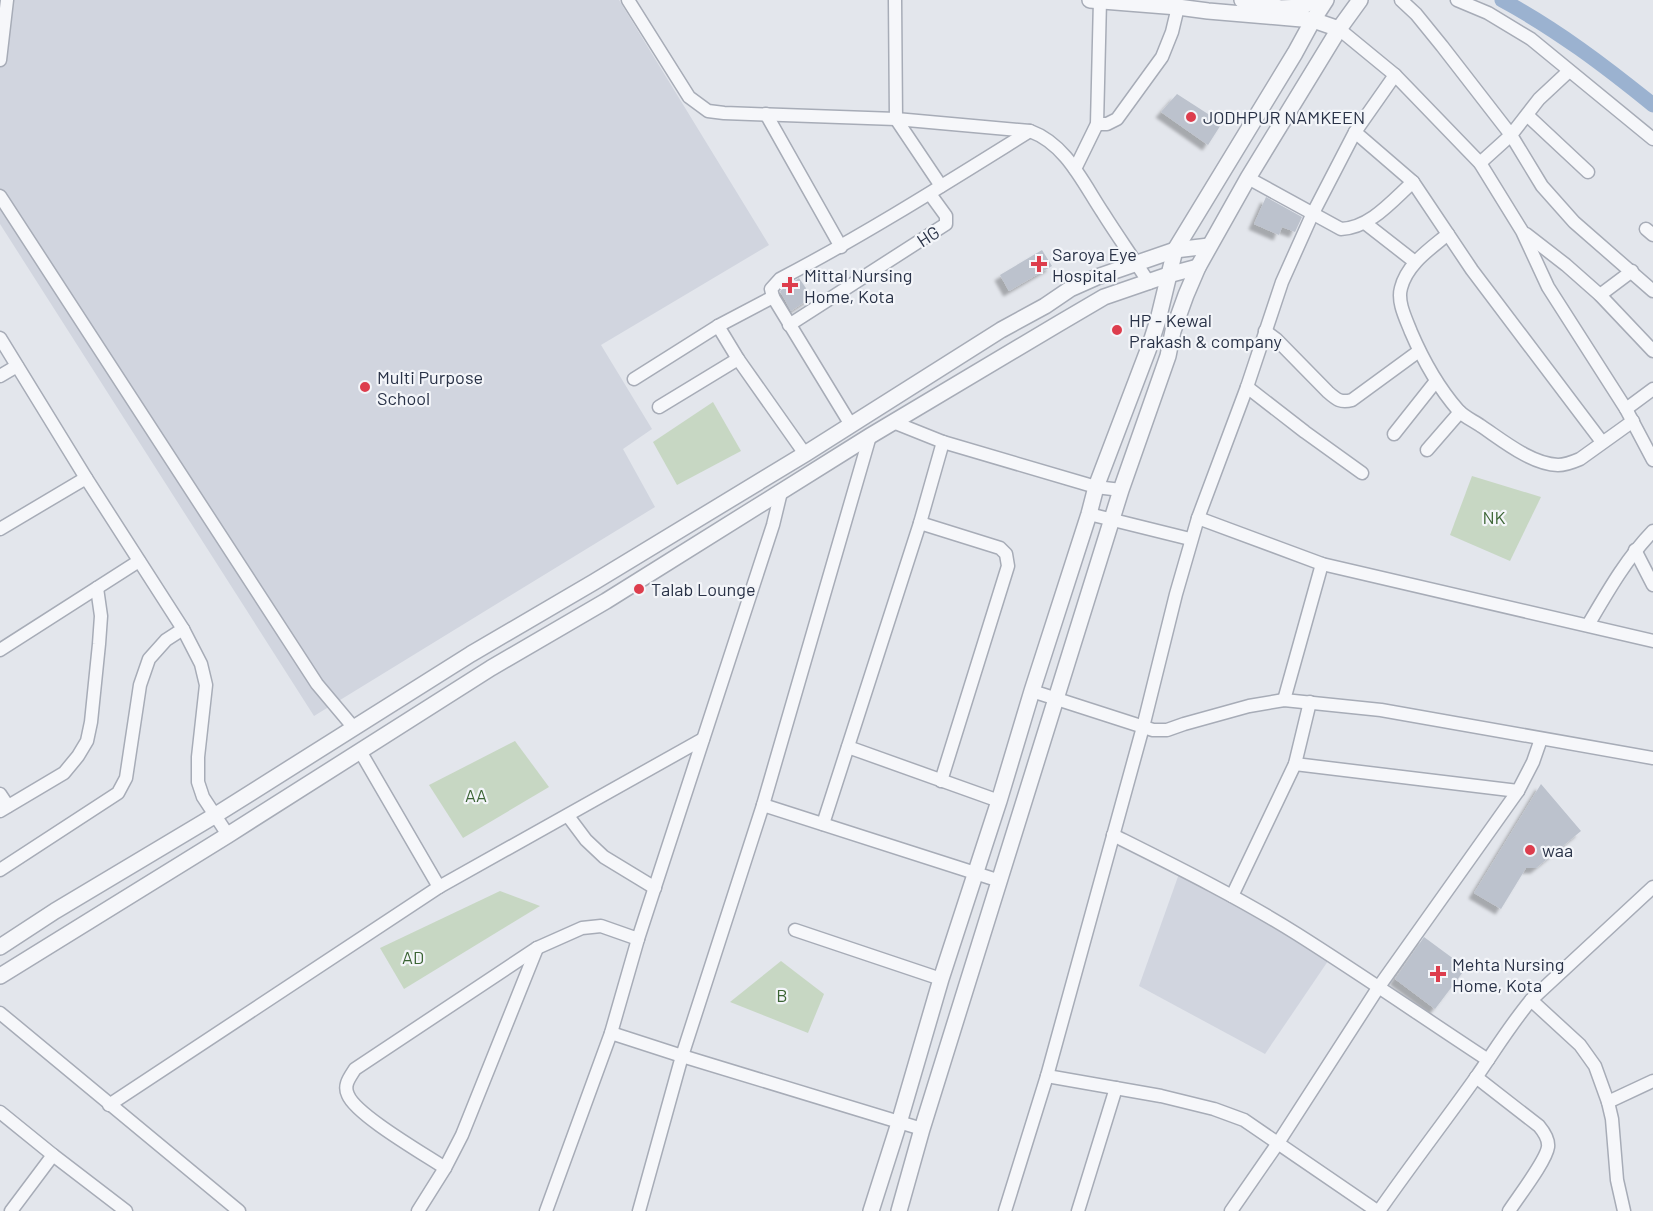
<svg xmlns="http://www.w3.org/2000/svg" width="1653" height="1211" font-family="Barlow,sans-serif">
<defs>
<filter id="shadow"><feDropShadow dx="-5.5" dy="5.5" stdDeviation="1.5" flood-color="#0004"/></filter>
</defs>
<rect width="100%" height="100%" fill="#e3e6ec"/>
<g fill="#d1d5df">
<path d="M0,0H619L769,245L601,345L652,429L623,449L655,507L314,716L0,224Z"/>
<path d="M1180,871L1328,961L1265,1054L1139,986Z"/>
</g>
<g fill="#c7d7c3">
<path d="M713,402L741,451L677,485L653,442Z"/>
<path d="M1472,476L1541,497L1510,561L1450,535Z"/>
<path d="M515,741L549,787L463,838L429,785Z"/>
<path d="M500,891L540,906L404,989L380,948Z"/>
<path d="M781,961L824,994L808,1033L730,1002Z"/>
</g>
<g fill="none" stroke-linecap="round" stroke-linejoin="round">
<path stroke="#9bb2d0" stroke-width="15" d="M1502,0C1556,29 1605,66 1653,105"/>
</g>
<g fill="#bcc2cd" filter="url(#shadow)">
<path d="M1177,94L1222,123L1208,145L1161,112Z"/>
<path d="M1266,197L1302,217L1295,232L1282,227L1279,235L1254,224Z"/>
<path d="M1042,250L1052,266L1009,291L1000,275Z"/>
<path d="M799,278L812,297L791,311L780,291Z"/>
<path d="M1541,784L1581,831L1536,868H1526L1501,909L1474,893Z"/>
<path d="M1424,937L1466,968L1435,1009L1395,979Z"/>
</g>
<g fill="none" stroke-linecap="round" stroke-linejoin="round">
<g stroke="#a7acb7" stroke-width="15">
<g id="minor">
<path d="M628,0L689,97L708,111L724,113L896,119L1030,131C1066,144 1083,183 1103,213C1118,237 1134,259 1149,283"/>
<path d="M895,0L896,119L941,186"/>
<path d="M1401,0L1416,14L1442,46L1511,135L1542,186L1574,222L1653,291"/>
<path d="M1457,0L1488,13L1531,39L1653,139"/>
<path d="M1339,29L1395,75L1480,163L1522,231L1548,287L1626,409L1653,460"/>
<path d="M0,60L7,0"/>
<path d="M766,114L841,247"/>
<path d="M1527,115L1588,172"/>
<path d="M1097,124H1107L1117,119L1162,57L1172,32L1178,7"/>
<path d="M1355,132L1413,182L1472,270L1602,442"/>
<path d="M1480,163L1511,135L1539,99L1569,71"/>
<path d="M1075,169L1097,124L1100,0"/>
<path d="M1248,178L1341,229C1370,228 1392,201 1413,182"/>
<path d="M0,196L317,684L354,728"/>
<path d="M1365,223L1415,262"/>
<path d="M1646,229L1653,235"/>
<path d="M1448,234C1430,249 1407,264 1401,288C1397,302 1406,319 1411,332C1423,360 1438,387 1458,410C1464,417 1474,421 1481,426C1502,440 1531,464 1558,465C1566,465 1573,462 1580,459L1633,421"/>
<path d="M1526,234L1566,265L1600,295L1653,351"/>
<path d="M1600,295L1632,271"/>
<path d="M789,325L946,224V216L930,194"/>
<path d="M718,326L738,359L805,454"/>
<path d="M1265,331L1276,339L1328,392C1337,400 1341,403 1352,400L1419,351"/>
<path d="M0,338L86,478L183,629L201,664L206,685L198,757V782L203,797L228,835"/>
<path d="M0,376L17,366"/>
<path d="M634,379L718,326L773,297"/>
<path d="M1247,387L1305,432L1362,473"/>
<path d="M659,407L738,359"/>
<path d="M1626,409L1653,389"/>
<path d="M893,422L943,442L1096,487L1121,490"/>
<path d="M851,425L773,297L771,289L780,279C866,234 948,182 1030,131"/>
<path d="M1394,434L1436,381"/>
<path d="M1427,450L1460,412"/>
<path d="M1089,514L1190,539"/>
<path d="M1198,518L1322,564L1653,641"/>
<path d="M920,523L1000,548L1006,554L1008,566L941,781"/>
<path d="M0,529L86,478"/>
<path d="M1635,550L1653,585"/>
<path d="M1588,625C1608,591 1626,559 1653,531"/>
<path d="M0,650L139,561"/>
<path d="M1032,691L1153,730H1167L1184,724L1249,706L1284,700L1381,710L1653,758"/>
<path d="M1284,700L1322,564"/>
<path d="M848,747L999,801"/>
<path d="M360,751L439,887"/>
<path d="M1295,764L1518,791"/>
<path d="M0,794L8,806"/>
<path d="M763,805L1000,881"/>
<path d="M0,811L64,773L78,756L87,741L91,722L99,644L101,616L97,588"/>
<path d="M568,816L586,840L604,857L655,888"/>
<path d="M823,824L920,523L943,442"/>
<path d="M1113,835C1175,866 1238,897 1297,934C1362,975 1424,1018 1488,1060"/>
<path d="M0,870L118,793L126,778L140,685L149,659L166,640L183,629"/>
<path d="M1232,896L1295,764L1310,702"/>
<path d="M795,930L941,979"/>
<path d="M1531,1000L1580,1045L1595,1066L1608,1102L1612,1119L1617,1180L1624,1211"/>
<path d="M0,1013L239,1211"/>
<path d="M611,1033L682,1056L922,1129"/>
<path d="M1047,1076L1161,1096L1214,1109L1244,1120L1377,1211"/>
<path d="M1476,1077L1539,1126C1544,1132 1549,1139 1548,1147C1546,1161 1518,1197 1509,1211"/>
<path d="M1608,1102L1653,1081"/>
<path d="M109,1105L439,887L703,739"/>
<path d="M0,1112L53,1155L126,1211"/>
<path d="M445,1168C424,1154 356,1115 348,1095C343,1085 350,1077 355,1069L537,948L582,928L601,926L638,939"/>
<path d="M11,1211L53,1155"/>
<path d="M418,1211L445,1168L462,1135L537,948"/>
<path d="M546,1211L611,1033L638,939L773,525L781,492"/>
<path d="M639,1211L682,1056L763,805L870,436"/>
<path d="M1005,1211L1047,1076L1143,727L1176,594L1198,518L1247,387L1282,282L1312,215L1355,132L1395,75"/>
<path d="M1078,1211L1116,1088"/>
<path d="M1231,1211L1278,1143L1378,988L1518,791L1533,762L1541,739"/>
<path d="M1379,1211C1411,1165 1445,1121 1477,1076C1495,1050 1511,1024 1531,1000L1653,887"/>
</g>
</g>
<g stroke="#a7acb7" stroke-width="18">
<g id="tertiary">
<path d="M1090,0L1178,7L1208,11L1313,20L1339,29"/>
<path d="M1242,0L1281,8L1302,7L1315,0"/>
<path d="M0,947L55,911L214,816L471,654L594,582L805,454L1001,330L1045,306L1070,289L1097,277L1175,250L1209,246"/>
<path d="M0,976L228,835L491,668L606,601L870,436L1058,324L1104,297L1168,275L1198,267"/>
<path d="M871,1211L899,1123L941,979L999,801L1032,691L1089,514L1096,487L1150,345L1158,320L1175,250L1295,53L1313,20L1326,0"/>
<path d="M899,1211L922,1129L1121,490L1168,356L1173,331L1186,295L1198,267L1248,178L1339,29L1360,0"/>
</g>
</g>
<use href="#minor" stroke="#f6f7fa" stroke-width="12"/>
<use href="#tertiary" stroke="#f6f7fa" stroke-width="15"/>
</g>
<g fill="#dd3d4d" stroke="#f3f5f9" stroke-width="2">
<circle cx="1191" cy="117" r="6"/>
<path d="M1036 255h6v6h6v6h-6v6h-6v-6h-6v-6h6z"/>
<path d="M787 276h6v6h6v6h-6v6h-6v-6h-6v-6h6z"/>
<circle cx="1117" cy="330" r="6"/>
<circle cx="365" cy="387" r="6"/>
<circle cx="639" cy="589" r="6"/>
<circle cx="1530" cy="850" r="6"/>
<path d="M1435 965h6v6h6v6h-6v6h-6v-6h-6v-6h6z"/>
</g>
<g text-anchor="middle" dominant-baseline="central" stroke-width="4.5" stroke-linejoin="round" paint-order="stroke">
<g font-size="18" fill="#293247" stroke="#f3f5f9" text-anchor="start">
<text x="1203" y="117">JODHPUR NAMKEEN</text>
<text x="1052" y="254">Saroya Eye<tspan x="1052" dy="21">Hospital</tspan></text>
<text x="804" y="275">Mittal Nursing<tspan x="804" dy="21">Home, Kota</tspan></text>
<text x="1129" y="320">HP - Kewal<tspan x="1129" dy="21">Prakash &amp; company</tspan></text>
<text x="377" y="377">Multi Purpose<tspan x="377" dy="21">School</tspan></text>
<text x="651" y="589">Talab Lounge</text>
<text x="1542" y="850">waa</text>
<text x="1452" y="964">Mehta Nursing<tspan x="1452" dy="21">Home, Kota</tspan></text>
</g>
<g font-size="18" fill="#293247" stroke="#f3f5f9">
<text transform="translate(928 236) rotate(-33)">HG</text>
</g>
<g font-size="18" fill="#3b6434" stroke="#f3f5f9">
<text x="1494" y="517">NK</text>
<text x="476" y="795">AA</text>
<text x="413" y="957">AD</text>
<text x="782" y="995">B</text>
</g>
</g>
</svg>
